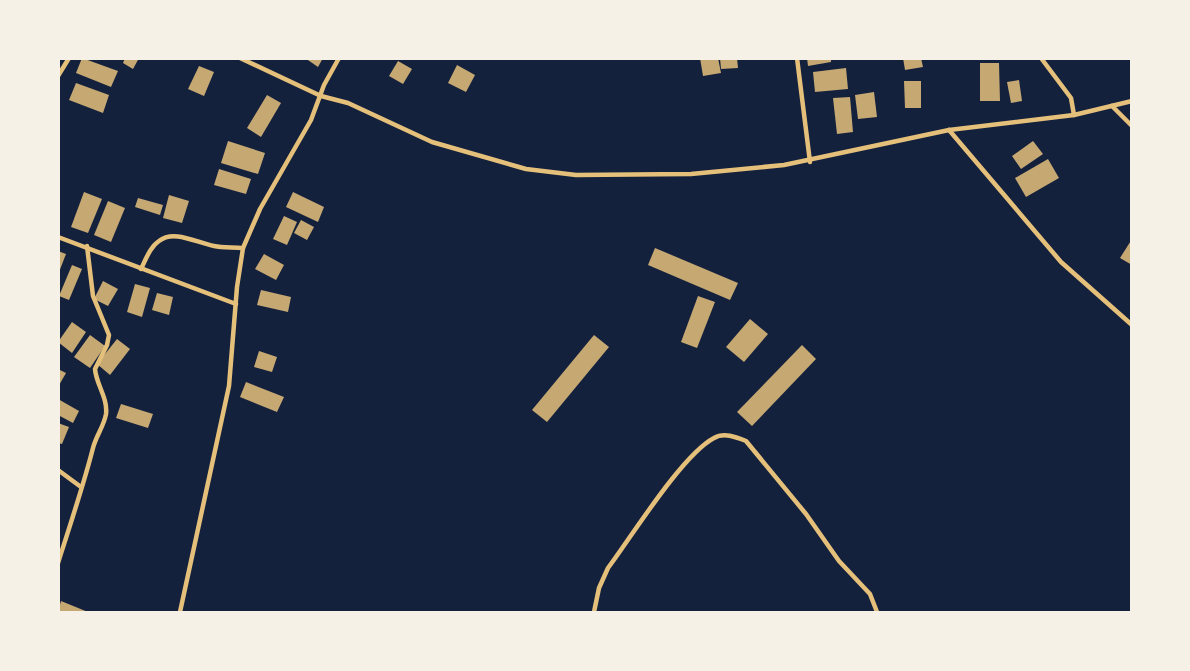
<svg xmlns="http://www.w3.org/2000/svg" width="1190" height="671" font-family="'DejaVu Sans',sans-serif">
<rect width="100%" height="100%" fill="#14213d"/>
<g fill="#c6a872">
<path d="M82,58L118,71L111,87L76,73Z"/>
<path d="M125,58H139L133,69L123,63Z"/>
<path d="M305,58H323L318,67Z"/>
<path d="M700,58H718L721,73L703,76Z"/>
<path d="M720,58H737L738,68L721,69Z"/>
<path d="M807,58H831V62L808,66Z"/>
<path d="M903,58H921L923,67L905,70Z"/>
<path d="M398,61L412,69L403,84L389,76Z"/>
<path d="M980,63H999L1000,101H980Z"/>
<path d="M457,65L475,75L466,92L448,83Z"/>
<path d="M199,66L214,72L204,96L188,89Z"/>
<path d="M846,68L848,89L815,92L813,72Z"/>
<path d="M1019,80L1022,101L1011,103L1007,82Z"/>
<path d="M904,81H921V108H905Z"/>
<path d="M76,83L109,95L103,113L69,100Z"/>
<path d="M874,92L877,117L858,119L855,95Z"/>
<path d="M267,95L281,103L261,137L247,128Z"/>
<path d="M850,97L853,132L837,134L833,98Z"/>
<path d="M228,141L265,153L258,174L221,163Z"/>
<path d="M1033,141L1043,154L1021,169L1012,156Z"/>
<path d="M1048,159L1059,178L1026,197L1015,178Z"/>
<path d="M219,169L251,179L246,194L214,185Z"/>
<path d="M84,192L102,199L88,233L71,227Z"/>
<path d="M293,192L324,207L318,222L286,207Z"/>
<path d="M169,195L189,201L182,223L163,218Z"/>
<path d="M138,198L163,205L160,215L135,207Z"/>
<path d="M108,201L125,208L111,242L94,235Z"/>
<path d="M284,216L297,222L287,245L273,239Z"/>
<path d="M301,220L314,227L307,240L294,233Z"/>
<path d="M1132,239V265L1120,258Z"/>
<path d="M655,248L738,283L730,300L648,265Z"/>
<path d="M58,251L66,254L59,272H58Z"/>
<path d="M264,254L284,265L276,280L255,269Z"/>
<path d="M72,265L82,269L69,300L59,296Z"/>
<path d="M103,281L118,289L108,306L94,299Z"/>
<path d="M135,284L150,288L142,317L127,312Z"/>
<path d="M261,290L291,297L288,312L257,305Z"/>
<path d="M157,293L173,297L169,315L152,310Z"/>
<path d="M698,296L715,302L697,348L681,342Z"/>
<path d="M750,319L768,334L744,362L726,347Z"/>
<path d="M72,322L86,332L72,353L58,342Z"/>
<path d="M90,335L105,346L90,368L74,357Z"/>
<path d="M594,335L609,347L547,422L532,410Z"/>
<path d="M117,339L130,349L110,375L97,364Z"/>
<path d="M802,345L816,359L752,426L737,412Z"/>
<path d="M259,351L277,357L272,372L254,367Z"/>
<path d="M58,369L66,373L58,387Z"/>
<path d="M246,382L284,397L277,412L240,397Z"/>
<path d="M58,399L79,411L73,423L58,415Z"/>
<path d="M121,404L153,414L148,428L116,418Z"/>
<path d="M58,423L69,427L62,444L58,443Z"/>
<path d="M61,601L88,612H58Z"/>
</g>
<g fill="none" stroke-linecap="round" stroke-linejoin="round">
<g stroke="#e5c07b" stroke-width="4.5">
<path d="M240,58L321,96L348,103L432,142L526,169L576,175L691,174L784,165L949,130L1074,115L1132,101"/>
<path d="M797,58L810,162"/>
<path d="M1041,58L1071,98L1074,115"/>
<path d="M58,76L69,58"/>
<path d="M1112,106L1132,126"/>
<path d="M949,130L1061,262L1132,325"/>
<path d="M58,237L236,304"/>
<path d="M141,269C146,259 150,247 159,241C174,229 197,243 214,246C223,248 233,247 243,248"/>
<path d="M58,470L81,487"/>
<path d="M58,563C70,525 83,487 93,448C96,436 104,426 106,414C108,398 96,384 95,369L107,345L109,335L93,296L87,246"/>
<path d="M180,612L229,386L237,287L243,248L260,209L311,120L324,85L339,58"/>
<path d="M594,612L599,588L608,568C632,536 682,455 714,438C724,432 736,437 746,441L806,514L839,561L870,594L877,612"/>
</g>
</g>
<rect width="1190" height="671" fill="none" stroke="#f6f1e7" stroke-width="120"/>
</svg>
